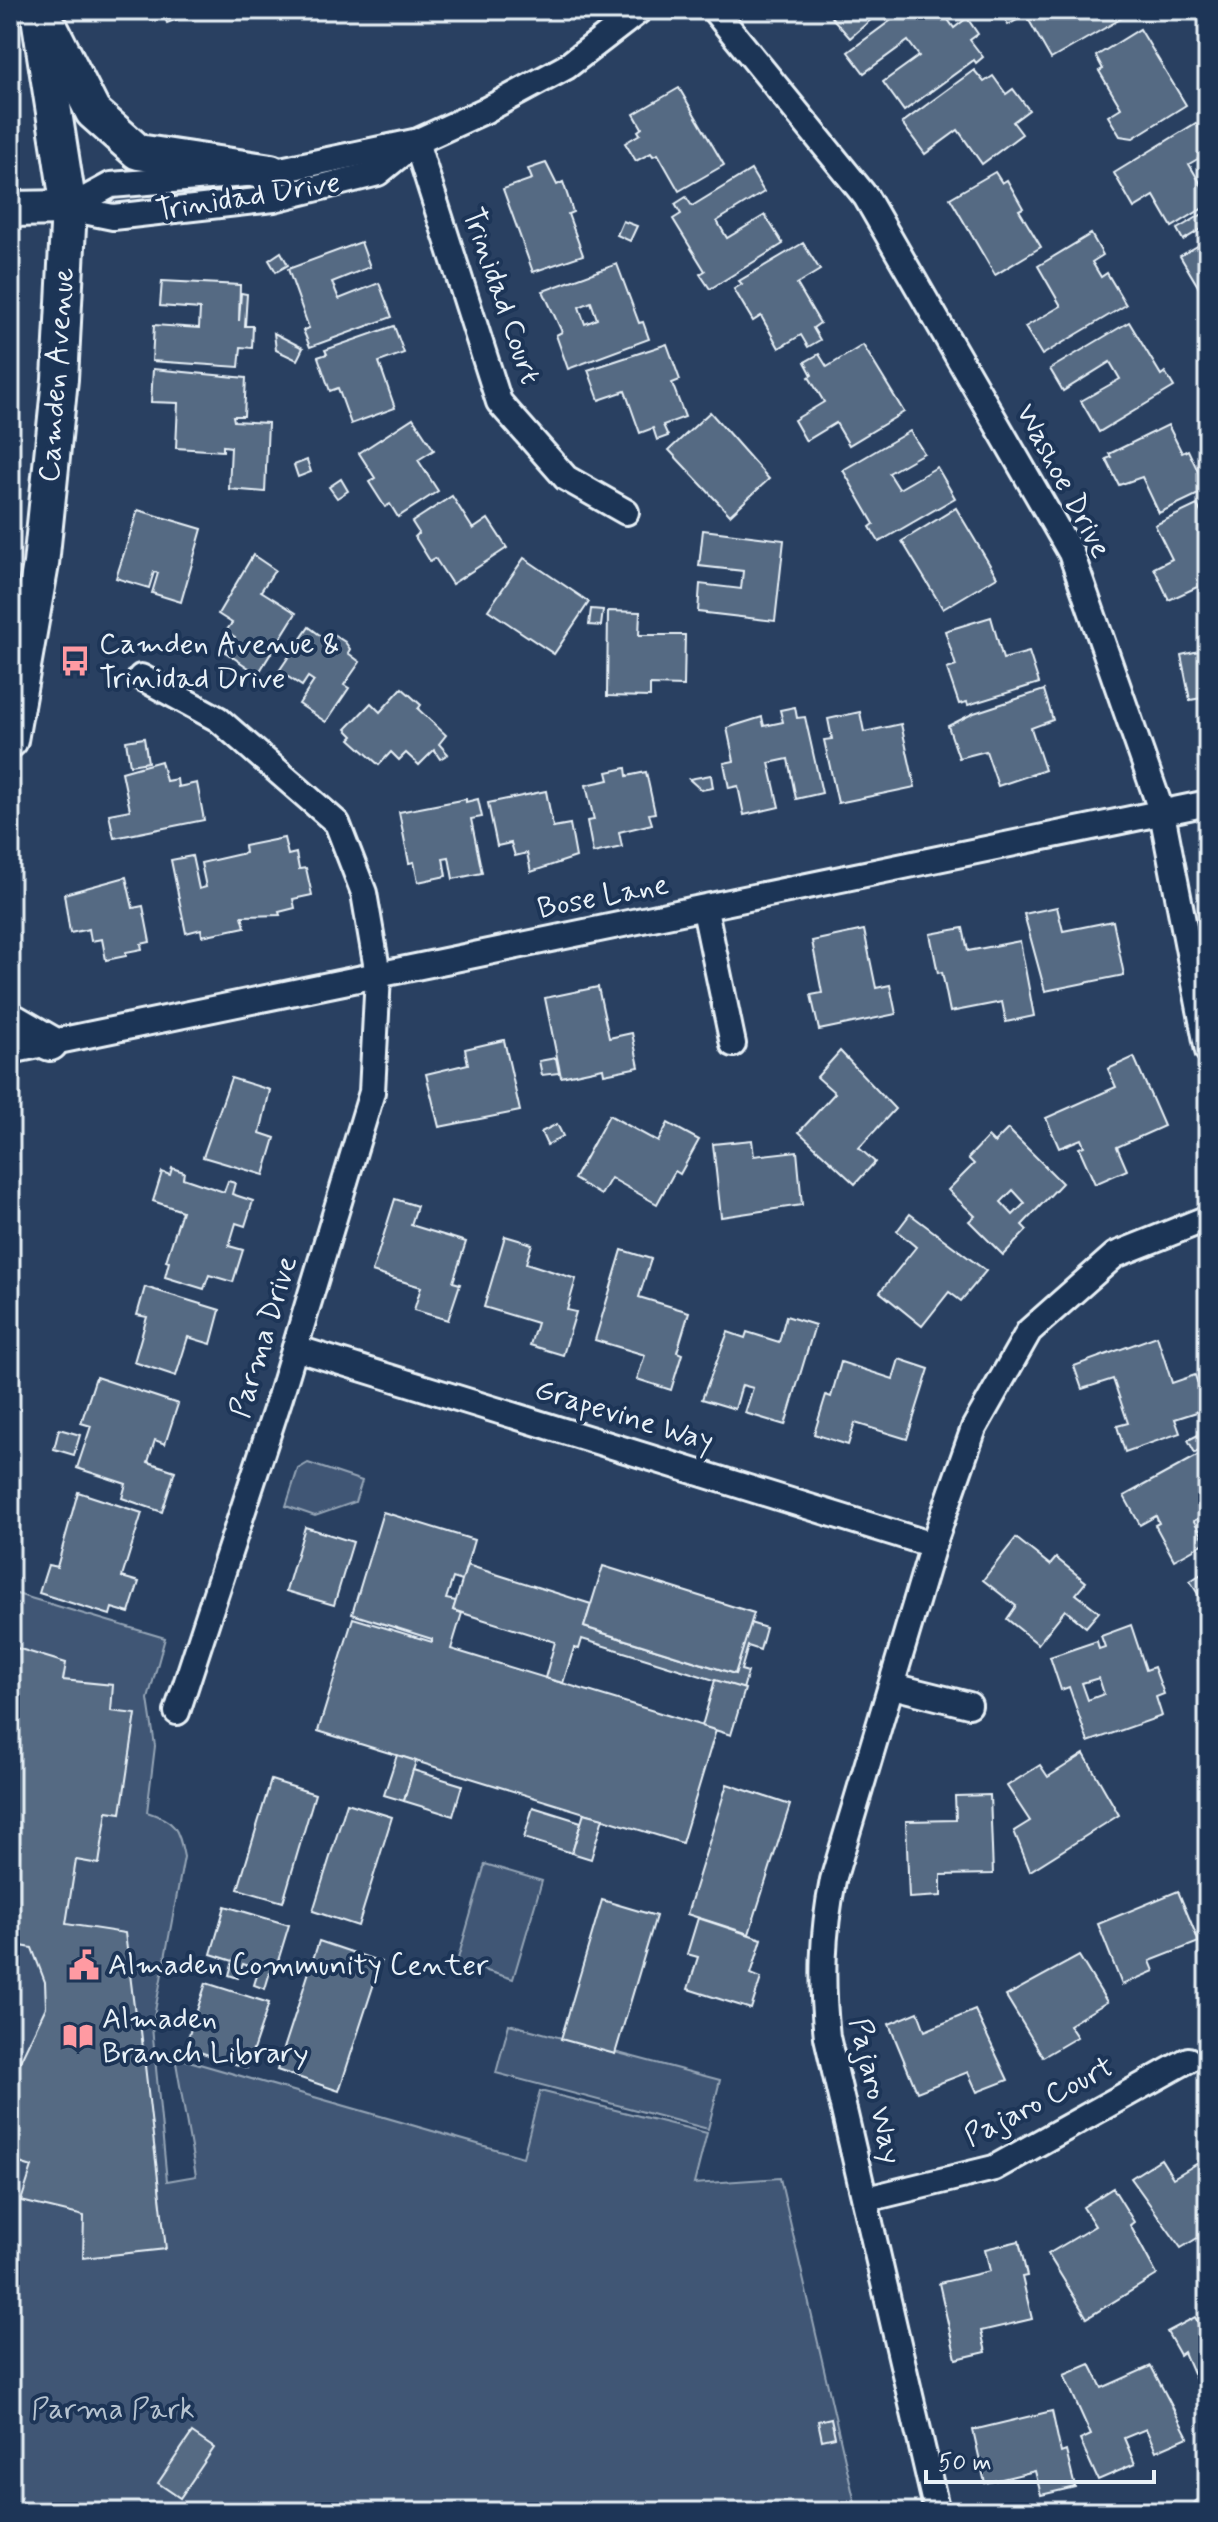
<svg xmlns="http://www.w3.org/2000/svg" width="1218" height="2522" font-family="Mynerve,sans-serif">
<rect width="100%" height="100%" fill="#294061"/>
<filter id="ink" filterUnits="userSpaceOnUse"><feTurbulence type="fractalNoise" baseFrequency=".0125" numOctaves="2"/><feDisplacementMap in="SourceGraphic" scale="16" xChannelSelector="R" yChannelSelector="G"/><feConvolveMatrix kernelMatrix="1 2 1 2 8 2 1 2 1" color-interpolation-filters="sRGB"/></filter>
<g filter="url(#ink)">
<g fill="#415774" stroke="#94a4b6" stroke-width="2">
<path d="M308,1463L362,1481L355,1502L315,1516L286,1506L298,1469Z"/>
<path d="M10,1592L165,1638L148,1699L155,1746L147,1812C175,1821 178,1827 184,1857L152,2027L167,2181L196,2176L175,2057L523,2157L540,2091L707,2133L694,2184L780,2178L857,2512H10Z"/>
<path d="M485,1864L542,1881L513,1979L457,1962Z"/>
<path d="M509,2024L720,2080L708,2129L496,2073Z"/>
</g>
<g fill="#556a83" stroke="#e8f1f8" stroke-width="2" fill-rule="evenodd">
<path d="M162,10H202L167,23Z"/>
<path d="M830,10H882L850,38L827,12Z"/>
<path d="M905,10H931L937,19L944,14L954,28L967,18L978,34L970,40L983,57L976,63L974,60L904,111L883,82L919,56L908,41L864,73L848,52Z"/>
<path d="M1000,10H1065L1070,18L1084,10H1129L1131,13L1051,59L1026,15L1008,25Z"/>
<path d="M1140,29L1186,105L1133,138L1120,136L1108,116L1121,108L1099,71L1103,69L1096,56Z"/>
<path d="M974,70L984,82L993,76L1006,94L1013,89L1029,110L1013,122L1022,134L982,164L958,130L925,154L902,123Z"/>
<path d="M679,88L724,165L679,191L658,154L653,156L651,153L636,161L625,143L640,134L638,131L642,128L634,114Z"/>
<path d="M1196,123L1208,143V153L1189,164L1208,196V205L1172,227L1154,196L1134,208L1114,173Z"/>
<path d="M546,163L557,185L563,182L573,212L568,214L583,255L533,272L503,189L532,179L528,169Z"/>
<path d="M751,170L764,192L717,221L727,238L765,215L783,244L710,289L700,274L705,271L673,219L681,214L675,204L686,197L692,206Z"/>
<path d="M995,172L1002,183L1007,180L1023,208L1019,210L1041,247L995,275L950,198Z"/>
<path d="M1206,212L1208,225L1183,240L1177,229Z"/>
<path d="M623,221L637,226L630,241L617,235Z"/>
<path d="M1091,234L1103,255L1092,262L1101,277L1107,273L1126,305L1042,355L1025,327L1061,306L1038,266Z"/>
<path d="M1208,240V303L1180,256Z"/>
<path d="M361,242L370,267L332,282L339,299L379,283L392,317L310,347L303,330L309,328L288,269Z"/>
<path d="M803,243L820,270L797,284L820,323L813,328L820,340L808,347L801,335L779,348L761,316L753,321L734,289L742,284L739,281Z"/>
<path d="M281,252L288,265L276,272L269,260Z"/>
<path d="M617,264L639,323L643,322L649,339L568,369L556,335L562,332L543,291ZM591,302L597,319L585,324L579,307Z"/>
<path d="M162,281L240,285L239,321L241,293L247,294L245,326H253L252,348L241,347L239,367L152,361L154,325L199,328L200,309L160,306Z"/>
<path d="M1129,322L1161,375L1165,372L1174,387L1099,432L1081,401L1120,379L1110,362L1063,391L1050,369Z"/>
<path d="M394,326L404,353L379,362L395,408L351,424L338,388L330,391L318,357L327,354L325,350Z"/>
<path d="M274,333L303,348L297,360L276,350Z"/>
<path d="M667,344L680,380L672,383L685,417L663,425L668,436L657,440L653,428L640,433L625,391L599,400L588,370Z"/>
<path d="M863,345L904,412L849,445L836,423L806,441L794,420L824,402L809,377L812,375L805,362L819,354L827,367Z"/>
<path d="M153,369L246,378L244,416H233L234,421L268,423L265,492L229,489L231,447L223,446V451L176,448L178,403L151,402Z"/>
<path d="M710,412L769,479L730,515L669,450Z"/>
<path d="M413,418L434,450L418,460L438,491L398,517L390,504L385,507L369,482L375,478L359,453Z"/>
<path d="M1168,425L1182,453L1188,450L1207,490L1159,513L1142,477L1119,485L1106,459L1111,457L1109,454Z"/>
<path d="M910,431L924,453L889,473L899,489L937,467L955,498L879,542L870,527L874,524L843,470Z"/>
<path d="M307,460L311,472L298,477L294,465Z"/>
<path d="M341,479L348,491L337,498L329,487Z"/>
<path d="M452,496L473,529L488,519L507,548L452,584L435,558L430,561L415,537L419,533L412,522Z"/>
<path d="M1197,505L1204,518L1208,516V582L1169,600L1154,568L1172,559L1155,525Z"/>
<path d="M956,508L997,577L943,609L902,541Z"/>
<path d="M138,510L202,529L181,602L152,593L158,573L154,572L149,588L116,578Z"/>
<path d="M703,530L784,540L775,621L698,612L700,584L741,589L743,571L699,566Z"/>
<path d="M253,555L275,570L261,591L296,613L258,674L225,652L235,637L226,631L232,623L218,614Z"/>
<path d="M524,558L589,602L554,654L488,610Z"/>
<path d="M591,609L603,610L601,626L589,625Z"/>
<path d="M608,611L640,612L639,635H685L684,686L650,685V697L607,696Z"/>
<path d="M991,617L1003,659L1029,652L1039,683L968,705L967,702L959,704L947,669L956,666L945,631Z"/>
<path d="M309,627L324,638L328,631L345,642L350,649L348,653L360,662L344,685L349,688L326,722L299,704L314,681L308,677L302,686L279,671Z"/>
<path d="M1208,649V697L1190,700L1181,655Z"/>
<path d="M402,688L421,705L418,709L446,735L439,744L448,754L440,759L434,750L419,765L406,753L399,760L391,752L379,765L350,739L353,736L346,729L371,703L380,712Z"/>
<path d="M1044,690L1053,720L1031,728L1045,770L998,786L986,751L959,758L948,726L974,713Z"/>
<path d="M795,707L797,718L805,717L822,793L796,799L788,759L769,763L779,807L744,815L738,786L729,788L724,763L734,761L727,728L762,717L764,726L783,722L780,710Z"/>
<path d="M860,712L864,732L901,724L915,787L838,803L824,740L832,739L828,719Z"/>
<path d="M144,738L148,762L130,765L126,741Z"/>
<path d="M161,761L166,781L177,779L178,787L197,783L204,820L114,838L109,814L130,810L122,772Z"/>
<path d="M626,768L627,776L646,772L655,813L649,814L652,824L619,832L622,847L593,853L587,821L594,820L586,785L609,780L607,772Z"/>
<path d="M711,775L713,788L701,790L689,779Z"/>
<path d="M546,791L553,827L570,824L576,857L531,872L527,853L515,856L511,843L497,846L488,803Z"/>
<path d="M466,799V802L478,799L482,817L471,819L482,873L453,879L449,857L443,858L446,876L418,882L414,862L409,863L399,812Z"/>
<path d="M284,838L288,855L296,853L299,869L306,868L312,895L293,899L295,908L279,912L280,915L242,916L245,927L202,936L201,929L186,933L171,860L192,856L199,889L206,887L201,863L245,853L244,846Z"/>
<path d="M126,877L133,908L143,906L150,942L141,944L142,949L126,952V956L106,960L102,939L91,941L89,929L70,933L64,894Z"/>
<path d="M1057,907L1063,931L1113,921L1124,975L1045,991L1024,914Z"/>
<path d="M963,928L968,951L1020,941L1034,1016L1006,1022L1002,1002L950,1012L942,972L938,973L930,934Z"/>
<path d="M864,930L876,988L890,985L896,1014L819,1030L811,995L822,993L812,941Z"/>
<path d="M598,987L609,1038L632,1033L639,1067L604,1074L603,1068L561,1077L545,998Z"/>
<path d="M504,1040L520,1111L439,1127L426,1074L468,1064L465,1049Z"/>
<path d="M840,1051L895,1109L859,1148L875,1162L855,1184L799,1132L835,1093L817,1077Z"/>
<path d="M1134,1057L1164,1126L1117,1147L1127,1170L1095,1184L1079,1148L1084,1146L1081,1139L1059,1148L1046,1118L1116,1087L1108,1069Z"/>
<path d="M556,1058L559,1073L542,1075L539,1061Z"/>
<path d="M231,1078L270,1090L260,1133L275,1138L264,1175L203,1157Z"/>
<path d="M609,1115L658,1142L668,1123L699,1140L680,1174L675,1171L657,1204L611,1178L601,1195L574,1179Z"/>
<path d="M557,1124L563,1136L547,1145L541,1132Z"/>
<path d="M1008,1129L1062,1183L1022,1225L1027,1230L1003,1255L969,1221L975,1216L948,1190L974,1164L968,1158L988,1137L994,1143ZM1013,1190L1025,1203L1013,1215L1001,1202Z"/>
<path d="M752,1140L754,1156L797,1151L802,1205L721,1217L713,1144Z"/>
<path d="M172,1168L184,1172L183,1178L224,1192L228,1181L235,1183L232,1194L253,1201L245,1226L236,1223L229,1246L243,1250L233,1282L209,1275L204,1289L165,1277L169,1262L166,1261L182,1211L153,1201L162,1172L170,1175Z"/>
<path d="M395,1199L417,1206L411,1225L466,1242L453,1282L460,1284L448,1320L414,1310L421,1287L372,1272Z"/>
<path d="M910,1214L986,1271L961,1301L949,1292L922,1326L880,1292L916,1247L897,1231Z"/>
<path d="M505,1236L532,1244L526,1263L576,1279L567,1310L576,1312L563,1355L530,1345L537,1323L484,1307Z"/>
<path d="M622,1250L651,1259L639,1297L689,1312L677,1352L682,1354L671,1390L637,1379L645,1355L595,1340Z"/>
<path d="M145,1287L220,1310L211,1344L188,1337L176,1376L134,1362L147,1317L137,1315Z"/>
<path d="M786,1316L815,1325L785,1425L745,1413L753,1388L742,1385L735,1409L702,1399L728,1332L745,1338L747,1332L779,1342Z"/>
<path d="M1157,1336L1172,1383L1195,1375L1206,1409L1175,1419L1180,1433L1125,1452L1117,1426L1128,1423L1113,1379L1082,1389L1074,1366Z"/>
<path d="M899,1359L929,1369L907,1439L855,1423L848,1445L814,1434L826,1395L831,1397L841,1362L893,1379Z"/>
<path d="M96,1377L178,1404L165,1444L155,1440L148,1462L175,1471L162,1512L122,1498L126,1484L77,1468L91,1426L81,1423Z"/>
<path d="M59,1429L80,1435L74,1455L54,1449Z"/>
<path d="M1200,1434L1207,1447L1195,1453L1188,1440Z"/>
<path d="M1208,1450V1513L1194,1521L1206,1542L1174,1560L1155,1525L1159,1523L1156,1516L1140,1525L1124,1496Z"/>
<path d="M78,1492L142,1513L122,1577L139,1582L129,1613L112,1608L110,1615L39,1593L48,1565L57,1567Z"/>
<path d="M383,1512L474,1540L462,1581L453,1578L446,1599L456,1601L453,1610L462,1613L451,1649L716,1730L682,1843L318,1731L353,1618L432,1642V1639L352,1614Z"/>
<path d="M305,1527L353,1542L334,1605L286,1591Z"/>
<path d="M1016,1538L1050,1565L1056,1558L1086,1582L1076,1594L1099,1612L1086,1627L1065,1610L1038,1644L1007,1619L1016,1606L983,1580Z"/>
<path d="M467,1565L591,1604L584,1627L735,1674L750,1623L766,1628L760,1650L748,1646L741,1670L748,1672L743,1689L582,1639L579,1649L574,1648L563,1683L545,1678L555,1642L453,1610Z"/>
<path d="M603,1566L754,1613L735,1674L584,1627Z"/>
<path d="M1208,1570V1610L1190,1581Z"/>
<path d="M1131,1625L1146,1670L1154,1667L1164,1694L1156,1697L1162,1716L1088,1742L1069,1687L1061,1690L1050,1657L1097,1641L1099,1649L1105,1647L1101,1636ZM1099,1678L1104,1694L1088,1700L1082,1683Z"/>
<path d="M10,1646L66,1663L63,1680L113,1685L111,1711L136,1714L121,1813L107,1811L99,1864L76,1860L66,1924L125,1933L136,2023L140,2022L166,2249L83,2258L84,2216L21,2201L32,2167L10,2160V2082L46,2007L45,1982L32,1948L10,1944Z"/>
<path d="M715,1680L745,1689L731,1735L702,1726Z"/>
<path d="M1084,1754L1119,1815L1030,1871L1014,1831L1030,1821L1007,1786L1040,1765L1048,1777Z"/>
<path d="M397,1755L416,1761L404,1801L384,1795Z"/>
<path d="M413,1770L462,1785L453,1816L404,1801Z"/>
<path d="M271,1780L315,1794L283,1902L238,1889Z"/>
<path d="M727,1784L790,1805L749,1934L687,1914Z"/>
<path d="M990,1795L993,1874L941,1875V1896L909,1898L906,1821L956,1820L955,1796Z"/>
<path d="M347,1803L392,1817L358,1926L313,1911Z"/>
<path d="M533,1807L581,1822L572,1853L524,1838Z"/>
<path d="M584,1813L603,1818L591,1859L572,1853Z"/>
<path d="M1178,1891L1199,1942L1150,1961L1154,1971L1122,1985L1098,1924Z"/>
<path d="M602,1900L656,1916L615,2054L561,2039Z"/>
<path d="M225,1906L289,1925L274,1974L270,1972L265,1989L254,1985L259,1969L243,1964L238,1978L229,1975L233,1961L211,1954Z"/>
<path d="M698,1918L762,1939L751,1974L761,1978L751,2009L688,1989L698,1957L687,1954Z"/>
<path d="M319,1941L381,1962L339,2091L277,2070Z"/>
<path d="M1079,1956L1107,2002L1069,2025L1077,2037L1043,2057L1006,1996Z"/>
<path d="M206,1983L269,2003L247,2068L185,2047Z"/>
<path d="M975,2010L1008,2080L977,2092L968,2072L917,2092L889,2024L918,2012L925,2031Z"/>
<path d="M1208,2157V2242L1204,2245L1199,2237L1181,2248L1131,2178L1161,2159L1173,2178Z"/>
<path d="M1113,2188L1134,2222L1130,2225L1157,2275L1087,2318L1048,2254L1095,2226L1083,2207Z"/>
<path d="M1019,2241L1027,2276L1022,2277L1032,2319L981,2331L986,2352L956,2359L939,2283L990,2271L985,2249Z"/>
<path d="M1195,2317L1204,2333L1208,2331V2408L1184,2352L1180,2355L1167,2332Z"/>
<path d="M1090,2364L1102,2388L1151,2366L1188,2437L1156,2451L1146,2429L1124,2438L1135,2464L1098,2480L1080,2440L1091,2435L1064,2375Z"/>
<path d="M1052,2411L1061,2453L1066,2451L1075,2487L1041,2495L1035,2471L985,2483L973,2430Z"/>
<path d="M831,2418L835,2437L822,2440L818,2421Z"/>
<path d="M192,2433L214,2448L180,2498L158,2483Z"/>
</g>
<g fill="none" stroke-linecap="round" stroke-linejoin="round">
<g stroke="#e8f1f8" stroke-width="30">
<g id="minor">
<path d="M714,10L866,197L1071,553L1162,813L1208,1051"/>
<path d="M416,142L499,402L566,478L626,512"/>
<path d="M69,208L113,217L274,199L378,173L416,142L486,110L566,67L640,10"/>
<path d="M69,208L111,185L271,172L414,142"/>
<path d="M141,677L218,719L337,823L364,893L378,975L372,1092L280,1397L177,1712"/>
<path d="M705,910L733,1044"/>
<path d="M10,1051L1208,803"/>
<path d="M295,1348L933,1545"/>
<path d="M893,1686L969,1705"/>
<path d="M867,2199L994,2168L1188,2060"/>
<path d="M937,2512L827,2037C821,1980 822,1936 833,1880L933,1545L974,1428L1029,1331L1115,1255L1208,1218"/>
<path d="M1205,2512L1208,2511"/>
</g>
</g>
<g stroke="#e8f1f8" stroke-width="40">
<g id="secondary">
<path d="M51,29L93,112L138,152L271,172"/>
<path d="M10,209L69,208"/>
<path d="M10,740L41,564L60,379L69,208L38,10"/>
<path d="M10,1020L50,1043"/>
</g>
</g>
<use href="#minor" stroke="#1d3557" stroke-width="24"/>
<use href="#secondary" stroke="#1d3557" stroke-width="34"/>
</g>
</g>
<defs>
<g id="bus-bare" transform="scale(2.4)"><path d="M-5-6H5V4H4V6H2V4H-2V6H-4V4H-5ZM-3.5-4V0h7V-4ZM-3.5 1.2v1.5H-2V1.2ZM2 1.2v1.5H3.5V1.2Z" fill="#ff9aa2" stroke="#1d3557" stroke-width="2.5" paint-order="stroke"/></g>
<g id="civic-bare" transform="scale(2.4)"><path d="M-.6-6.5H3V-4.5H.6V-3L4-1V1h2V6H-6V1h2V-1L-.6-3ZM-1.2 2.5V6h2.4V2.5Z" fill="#ff9aa2" stroke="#1d3557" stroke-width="2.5" paint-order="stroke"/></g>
<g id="library-bare" transform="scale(2.4)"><path d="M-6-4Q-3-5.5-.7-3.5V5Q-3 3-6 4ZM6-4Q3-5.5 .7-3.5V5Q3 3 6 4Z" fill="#ff9aa2" stroke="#1d3557" stroke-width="2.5" paint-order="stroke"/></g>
</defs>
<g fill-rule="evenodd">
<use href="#bus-bare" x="75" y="661"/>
<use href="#civic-bare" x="84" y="1965"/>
<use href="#library-bare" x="78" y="2036"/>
</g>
<g text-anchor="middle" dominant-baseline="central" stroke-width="8" stroke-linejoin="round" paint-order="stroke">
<g font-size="30" fill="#e8f1f8" stroke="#1d3557">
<text transform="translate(248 197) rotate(-9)">Trinidad Drive</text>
<text transform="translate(501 296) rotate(71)">Trinidad Court</text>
<text transform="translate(57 375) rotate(-86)">Camden Avenue</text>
<text transform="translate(1063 481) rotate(62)">Washoe Drive</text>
<text transform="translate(603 897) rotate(-11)">Bose Lane</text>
<text transform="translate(264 1337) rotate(-73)">Parma Drive</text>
<text transform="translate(624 1416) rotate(17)">Grapevine Way</text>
<text transform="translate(875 2091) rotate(77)">Pajaro Way</text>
<text transform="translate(1039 2102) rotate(-27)">Pajaro Court</text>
</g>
<g font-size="30" fill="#e8f1f8" stroke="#1d3557" text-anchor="start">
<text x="99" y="644">Camden Avenue &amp;<tspan x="99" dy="34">Trinidad Drive</tspan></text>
<text x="108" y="1965">Almaden Community Center</text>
<text x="102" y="2019">Almaden<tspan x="102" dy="34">Branch Library</tspan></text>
</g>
<g font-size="30" fill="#b6c3d0" stroke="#1d3557">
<text x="113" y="2409">Parma Park</text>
</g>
</g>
<rect width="1218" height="2522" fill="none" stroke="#1d3557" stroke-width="40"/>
<rect x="20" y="20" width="1178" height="2482" fill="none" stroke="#e8f1f8" stroke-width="3" filter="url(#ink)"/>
<path d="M926 2470v12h228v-12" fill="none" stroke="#e8f1f8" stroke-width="4"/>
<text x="938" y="2470" font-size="24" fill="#e8f1f8" stroke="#1d3557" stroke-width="6" paint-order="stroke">50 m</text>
</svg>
